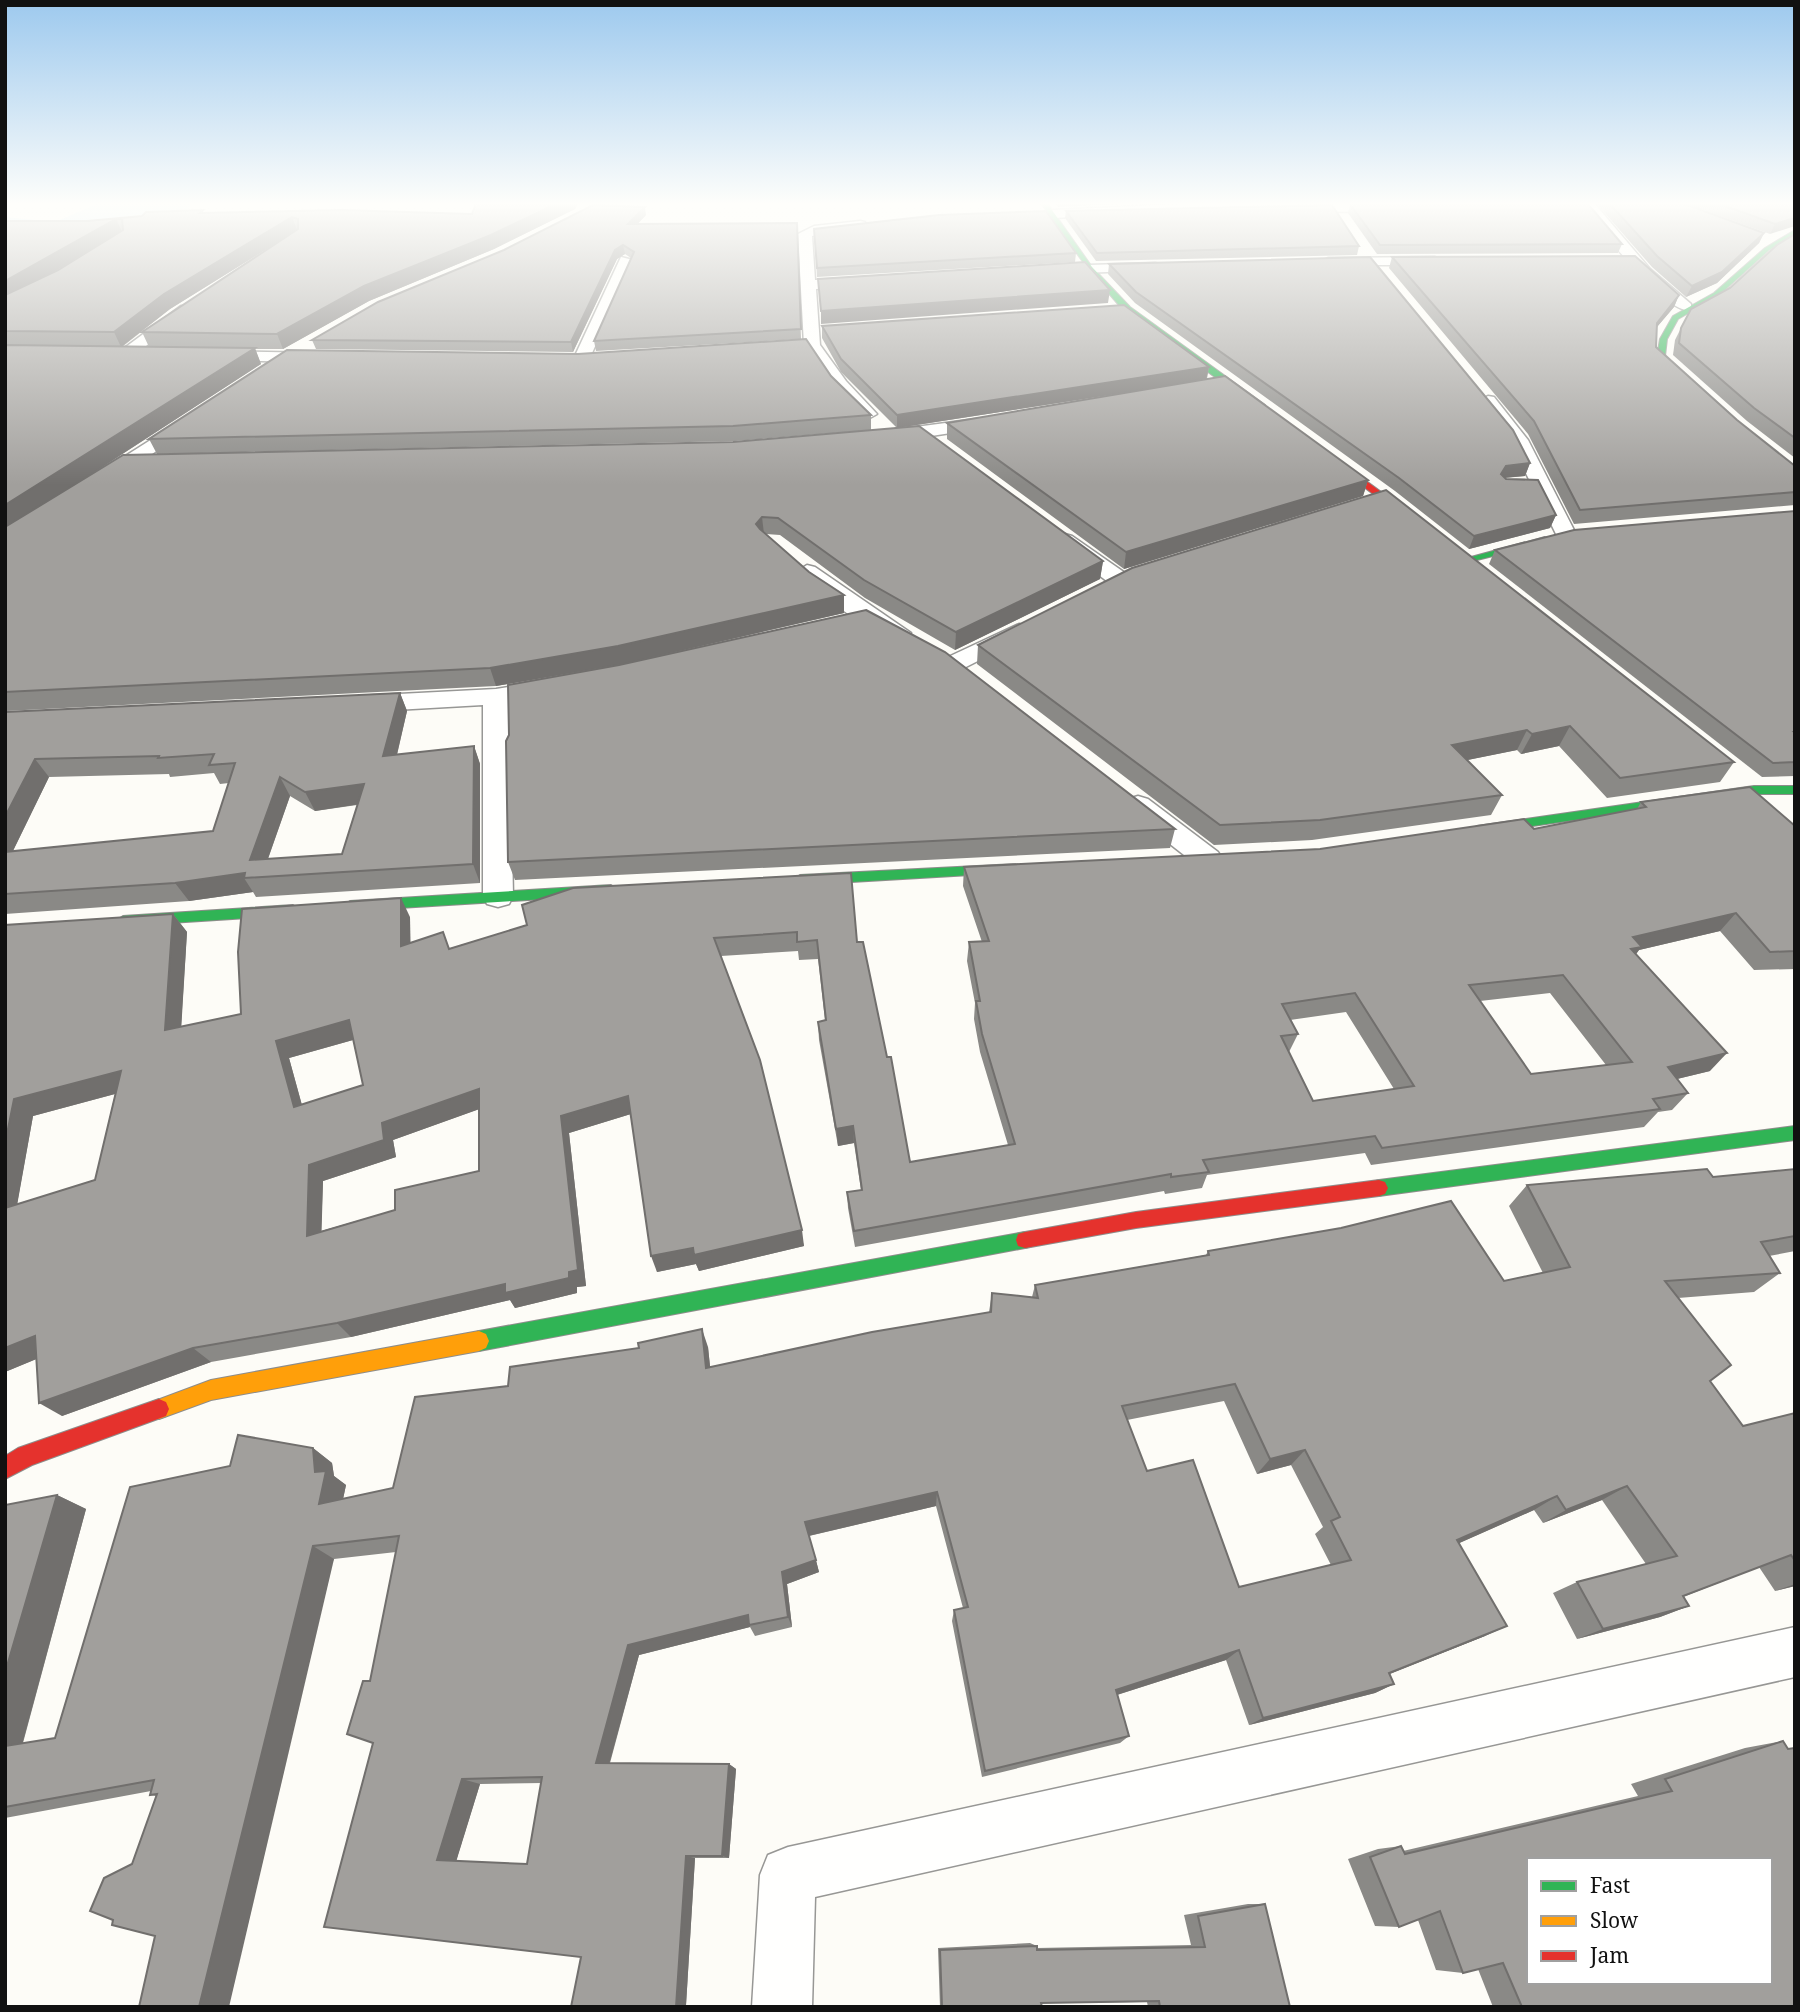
<svg xmlns="http://www.w3.org/2000/svg" width="1800" height="2012" font-family="'Noto Serif',serif">
<rect width="100%" height="100%" fill="#fdfcf7"/>
<g fill="none" stroke-linecap="round" stroke-linejoin="round">
<path fill="#cde8f7" fill-rule="evenodd" d="M192,203L188,209L178,211L112,218L59,240L5,235V217L55,222L99,203Z"/>
<g stroke="#979795" stroke-width="3">
<g id="street">
<path d="M1201,203L1393,204L1399,208L1393,212L1201,211L1053,218L1047,214L1053,210Z"/>
<path d="M1581,203H1594L1650,269L1691,304V310C1666,316 1597,224 1581,203Z"/>
<path d="M860,221L865,222V228L812,236L815,280L862,278L869,282L862,286L816,289L820,345L846,381L877,414L868,419L862,418L834,389L804,345L798,234L814,226Z"/>
<path d="M621,257L633,260L589,360L587,363H575L573,360Z"/>
<path d="M1328,258L1435,257L1442,261L1435,265H1323L1321,262Z"/>
<path d="M1155,263L1160,264V270L1055,274L1048,270L1055,266Z"/>
<path d="M181,306L186,308V314L131,358H119V352Z"/>
<path d="M213,351L320,353L328,358L320,363L207,359L205,356Z"/>
<path d="M1488,396L1494,397L1528,440L1576,534L1573,538H1559L1556,534L1510,441L1479,401Z"/>
<path d="M190,415L196,416L199,420L196,424L111,482H97L94,478L97,474Z"/>
<path d="M991,417L1000,422L997,426L885,443L876,437L885,431Z"/>
<path d="M1065,534L1072,536L1128,575L1131,580L1128,585H1112L1058,544L1054,540Z"/>
<path d="M807,565L815,567L911,633L907,638C880,645 822,593 799,577L796,572Z"/>
<path d="M1019,624L1027,626L1031,631L1027,636L964,668H946L943,663L946,658Z"/>
<path d="M553,680L562,682L565,687L562,692L509,702L513,896L509,904L498,907L487,904L483,896V705L360,712L351,709L347,704L351,699L360,696L496,689Z"/>
<path d="M1138,796L1148,799L1218,852L1223,859L1218,866L1208,869L1198,866L1128,811L1124,805L1128,799Z"/>
<path d="M1795,1627V1677L815,1897L812,2007H752L760,1875L768,1855L788,1847Z"/>
</g>
</g>
<g stroke="#8e8d8b" stroke-width="2">
<g id="fast">
<path d="M1041,203H1047L1092,267L1130,307L1265,405V409H1259L1124,311L1088,269Z"/>
<path d="M1795,230V234L1769,250L1718,296L1678,319L1667,339L1665,356L1701,390L1694,392L1657,357L1660,339L1673,316L1714,293L1765,248Z"/>
<path d="M1545,537L1550,540L1549,542L1465,563L1460,560Z"/>
<path d="M1754,786H1795V794H1754L1477,834L1470,830L1477,826Z"/>
<path d="M1016,864L1021,866L1023,869L1021,872L800,885L793,880L800,875Z"/>
<path d="M611,885L618,890L611,895L350,911L343,906L350,901Z"/>
<path d="M293,905L300,910L293,915L123,926L116,921L123,916Z"/>
<path d="M1795,1126V1140L1379,1196L1373,1194L1370,1188L1373,1182L1379,1180Z"/>
<path d="M1025,1232L1032,1234L1034,1240L1032,1246L1025,1248L479,1351L472,1348L469,1341L472,1334L479,1331Z"/>
</g>
</g>
<g stroke="#8e8d8b" stroke-width="2">
<path id="slow" d="M479,1331L486,1334L489,1341L486,1348L479,1351L211,1400L159,1419L152,1416L149,1409L152,1402L211,1380Z"/>
</g>
<g stroke="#8e8d8b" stroke-width="2">
<g id="jam">
<path d="M1324,450L1422,522V526H1416L1321,455L1320,453Z"/>
<path d="M1379,1180L1385,1182L1388,1188L1385,1194L1379,1196L1136,1228L1025,1248L1018,1246L1016,1240L1018,1234L1025,1232L1136,1212Z"/>
<path d="M159,1399L166,1402L169,1409L166,1416L32,1465L5,1479V1456L18,1448Z"/>
</g>
</g>
<use href="#street" fill="#fffffe" fill-rule="evenodd"/>
<use href="#fast" fill="#30b455" fill-rule="evenodd"/>
<use href="#slow" fill="#ff9f0a" fill-rule="evenodd"/>
<use href="#jam" fill="#e5322d" fill-rule="evenodd"/>
</g>
<g fill="#8a8986" fill-rule="evenodd">
<path d="M1054,203H1142L1058,207Z"/>
<path d="M1596,203H1682L1764,233L1759,243L1717,283L1686,297L1652,267Z"/>
<path d="M1684,203H1795L1770,234Z"/>
<path d="M1350,204L1622,244L1618,253L1377,254L1348,213Z"/>
<path d="M577,205L575,209L494,249L369,301L283,349H255L261,364L84,479L733,442L1103,561L1100,579L955,650L865,598L780,535L766,534L809,572L844,595V613L642,660L1175,829L1170,848L515,880L508,862L620,665L496,686L5,711V221H87L204,213L472,214ZM278,242L142,332L149,347H122L170,309ZM95,247L58,270L47,276Z"/>
<path d="M1066,211L1359,246L1357,255L1096,261L1065,218Z"/>
<path d="M646,215L637,224L797,223L801,339L596,351L594,341L631,258L625,254L617,259L573,352L316,349L312,340Z"/>
<path d="M814,229L1076,253L1075,262L817,277Z"/>
<path d="M1795,234V458L1747,421L1673,355L1675,340L1681,328Z"/>
<path d="M1392,257L1679,295L1674,307L1656,328V347L1737,420L1795,466V505L1574,524L1528,434L1389,268Z"/>
<path d="M1109,264L1530,463L1525,476L1505,478L1556,515L1550,528L1469,549L1395,491L1135,303L1108,274Z"/>
<path d="M822,326L1209,367L1207,379L1368,480L1363,496L1124,569L947,439V423L1162,387L897,428L841,372L822,338Z"/>
<path d="M831,376L871,415V430L735,441L157,454L149,439Z"/>
<path d="M1795,511V776L1762,777L1489,564L1495,550Z"/>
<path d="M1132,568L1734,762L1720,782L1607,798L1559,746L1521,754L1517,750L1467,760L1502,795L1491,815L1312,840L1214,845L977,664L978,645Z"/>
<path d="M400,693L407,711L397,755L474,746L480,764V883L256,897L253,892L189,901L5,914V712ZM214,773L220,784L229,783L213,831L13,851L49,777L169,774L170,777ZM290,796L315,811L357,805L342,854L268,859Z"/>
<path d="M1641,802L1795,826V969L1754,970L1720,931L1639,950L1636,954L1710,1071L1677,1079L1688,1093L1672,1110L1658,1112L1644,1127L1371,1165L1365,1153L1207,1175L1202,1188L1165,1194L1164,1191L855,1247L848,1208L847,1192L861,1190L854,1143L838,1146L819,1040L818,1022L825,1020L818,959L799,960L798,951L721,956L804,1246L699,1271L696,1264L657,1272L631,1114L569,1133L586,1286L577,1287V1293L515,1308L510,1300L351,1337L211,1362L62,1416L36,1359L5,1372V925L173,914L187,932L181,1027L241,1014L410,917V943L451,948L527,925L573,888L857,942L887,1057L910,1162L1008,1145L980,1052L974,1019L975,1003L967,961L969,942H982L963,886L964,867L1320,849L1534,829L1637,809ZM1550,993L1606,1065L1531,1074L1480,1001ZM1346,1012L1394,1089L1313,1101L1289,1052L1298,1034L1290,1020ZM353,1040L363,1085L302,1105L289,1058ZM115,1094L95,1180L17,1204L33,1116ZM479,1109V1171L395,1210L321,1231L323,1181L396,1157L393,1140Z"/>
<path d="M1795,1169V1251L1769,1256L1780,1273L1754,1292L1678,1298L1710,1381L1743,1426L1795,1413V1586L1775,1591L1759,1567L1683,1597L1689,1606L1660,1617L1577,1639L1553,1593L1577,1582L1646,1564L1602,1500L1543,1523L1534,1510L1459,1543L1485,1636L1390,1674L1394,1684L1375,1693L1249,1725L1226,1660L1117,1695L1129,1736L1120,1743L982,1777L952,1621L954,1610L963,1608L936,1506L809,1536L819,1572L787,1584L792,1627L755,1636L750,1627L639,1655L610,1763L729,1764L736,1769L729,1858H695L686,2005L700,2007H571L581,1957L324,1927L373,1743L370,1681L396,1552L334,1559L155,1936L132,1864L156,1796L150,1795L151,1791L5,1818V1505L57,1495L86,1509L23,1743L55,1738L313,1448L332,1463L334,1476L346,1485L343,1499L393,1488L508,1386L708,1347L710,1367L989,1312L992,1293L1032,1297L1035,1285L1206,1255L1208,1251L1504,1281L1543,1273L1509,1206L1527,1185L1713,1177ZM1224,1401L1257,1474L1291,1465L1323,1527L1315,1534L1331,1565L1239,1587L1147,1471L1127,1420ZM542,1783L527,1864L456,1861L480,1784Z"/>
<path d="M1783,1741L1788,1749L1795,2007H1493L1478,1969L1463,1973L1436,1970L1418,1920L1399,1927L1375,1926L1348,1859L1378,1849L1401,1846L1403,1851L1638,1796L1631,1784L1745,1748Z"/>
<path d="M1248,1904H1265L1290,2007H1148L1147,2002L1041,2003L1042,2007H940L938,1948L1030,1943L1037,1946V1948L1191,1945L1184,1915Z"/>
</g>
<g fill="#716f6d">
<path d="M558,203H577V205L575,209L494,249L369,301L283,349L277,334L364,286Z"/>
<path d="M645,207L646,215L629,233L628,224Z"/>
<path d="M292,217L297,230L170,309L121,347L114,332L164,294Z"/>
<path d="M1795,218V226L1770,234L1775,224Z"/>
<path d="M116,219L122,232L5,300V281Z"/>
<path d="M1764,233L1759,243L1717,283L1686,297L1692,286Z"/>
<path d="M623,245L625,254L617,259L573,352L571,342L615,250Z"/>
<path d="M1110,290L1108,303L821,324V311Z"/>
<path d="M1679,295L1674,307L1651,334L1657,323Z"/>
<path d="M255,348L261,364L5,530V505Z"/>
<path d="M1209,367L1206,380L897,428V415Z"/>
<path d="M1530,463L1525,476L1501,478V474L1506,466Z"/>
<path d="M1368,480L1363,496L1124,569L1126,552Z"/>
<path d="M1556,515L1550,528L1469,549L1474,536Z"/>
<path d="M762,517L764,534L756,524Z"/>
<path d="M1103,561L1100,579L955,650L956,632Z"/>
<path d="M844,595V613L622,664L496,686L490,668Z"/>
<path d="M400,693L407,711L392,775L383,756Z"/>
<path d="M1570,726L1559,746L1521,754L1532,734Z"/>
<path d="M1527,730L1517,750L1443,765L1452,745Z"/>
<path d="M474,746L480,764V883L473,864Z"/>
<path d="M35,759L49,777L5,867V817Z"/>
<path d="M280,777L290,796L261,878L250,860Z"/>
<path d="M364,784L373,802L315,811L305,792Z"/>
<path d="M245,873L244,878L253,892L189,901L175,883Z"/>
<path d="M401,898L410,917L411,964L401,946Z"/>
<path d="M1736,913L1720,931L1639,950L1628,965L1633,937Z"/>
<path d="M173,914L187,932L180,1048L165,1030Z"/>
<path d="M349,1020L360,1038L289,1058L307,1124L294,1107L276,1041Z"/>
<path d="M1727,1053L1710,1071L1652,1085L1668,1067Z"/>
<path d="M121,1071L137,1088L33,1116L13,1228L5,1222V1144L14,1099Z"/>
<path d="M479,1089L488,1106L393,1140L396,1157L323,1181L321,1251L307,1236L309,1165L382,1123Z"/>
<path d="M628,1096L634,1113L569,1133L586,1286L577,1287V1293L515,1308L510,1300L351,1337L337,1323L561,1116Z"/>
<path d="M853,1126L854,1143L838,1146L836,1129Z"/>
<path d="M802,1230L804,1246L699,1271L696,1264L657,1272L651,1256Z"/>
<path d="M702,1329L708,1347L712,1385L706,1368Z"/>
<path d="M35,1336L56,1351L5,1372V1348Z"/>
<path d="M193,1348L211,1362L62,1416L39,1403Z"/>
<path d="M313,1448L332,1463L334,1476L346,1485L339,1518L319,1504Z"/>
<path d="M1305,1450L1291,1465L1257,1474L1270,1459Z"/>
<path d="M1627,1486L1602,1500L1543,1523L1566,1510Z"/>
<path d="M937,1492L936,1506L808,1536L805,1522Z"/>
<path d="M57,1495L86,1509L19,1756L5,1754V1673Z"/>
<path d="M1557,1496L1534,1510L1437,1553L1457,1540Z"/>
<path d="M313,1546L334,1559L229,2007H199Z"/>
<path d="M816,1560L819,1572L787,1584L792,1627L788,1617L782,1572Z"/>
<path d="M1795,1584V1586L1775,1591Z"/>
<path d="M1689,1606L1660,1617L1577,1639L1603,1629Z"/>
<path d="M748,1615L750,1627L639,1655L608,1768L596,1763L628,1645Z"/>
<path d="M1507,1626L1485,1636L1371,1681L1389,1673Z"/>
<path d="M1239,1650L1226,1660L1107,1698L1116,1690Z"/>
<path d="M1394,1684L1375,1693L1249,1725L1263,1718Z"/>
<path d="M729,1764L736,1769L729,1858L722,1856Z"/>
<path d="M462,1779L480,1784L456,1862L437,1860Z"/>
<path d="M686,1856L695,1858L686,2005L681,2007H676Z"/>
</g>
<g fill="#a19f9c" stroke="#716f6d" stroke-width="2" fill-rule="evenodd">
<path d="M476,203H558L491,235L364,286L277,334L142,332L298,229V219L292,217L164,294L114,332L5,331V295L58,270L123,230L122,219H116L5,281V221H87L142,216L146,212L203,210L200,213L342,210L472,214Z"/>
<path d="M1609,203H1682L1764,233L1722,272L1692,286L1657,256Z"/>
<path d="M1717,203H1795V218L1775,224Z"/>
<path d="M1350,204H1588L1622,244L1380,245Z"/>
<path d="M593,205L645,207L628,224L797,223L801,329L594,341L634,252L623,245L615,250L571,342L312,340L378,302L504,250Z"/>
<path d="M1332,205L1359,246L1097,253L1066,211Z"/>
<path d="M1046,211L1076,253L817,268L814,229L939,215Z"/>
<path d="M1795,234V438L1754,408L1679,343L1681,328L1691,309L1730,288L1777,245Z"/>
<path d="M1635,256L1679,295L1657,323L1656,347L1737,420L1795,466V492L1580,510L1534,421L1392,257Z"/>
<path d="M1370,257L1513,430L1530,463L1506,466L1501,474L1506,479L1538,480L1556,515L1474,536L1399,478L1136,292L1109,264Z"/>
<path d="M1085,262L1110,290L821,311L818,279Z"/>
<path d="M1124,305L1209,367L897,415L841,359L822,326Z"/>
<path d="M806,339L831,376L871,415L733,426L149,439L287,350L578,354Z"/>
<path d="M5,345L255,348L5,505Z"/>
<path d="M1225,376L1368,480L1126,552L947,423Z"/>
<path d="M919,426L1103,561L956,632L864,580L778,518L762,517L756,524L760,529L809,572L844,595L618,646L490,668L5,692V527L123,455L733,442Z"/>
<path d="M1386,490L1734,762L1620,778L1570,726L1532,734L1527,730L1452,745L1502,795L1320,820L1220,825L978,645L1132,568Z"/>
<path d="M1795,511V732H1794L1795,733V762L1773,763L1495,550L1574,530Z"/>
<path d="M866,610L945,652L1175,829L508,862L506,741L509,735L508,685L619,665Z"/>
<path d="M400,693L383,756L474,746L473,864L244,878L245,873L175,883L5,894V852L213,831L235,763L209,765L214,754L158,758L159,756L35,759L5,817V712ZM280,777L305,792L364,784L342,854L250,860Z"/>
<path d="M1750,787L1795,826V951L1770,952L1736,913L1633,937L1642,947L1631,949L1727,1053L1668,1067L1688,1093L1653,1099L1660,1109L1382,1148L1375,1136L1203,1160L1209,1172L1171,1177V1174L854,1231L847,1192L862,1190L853,1126L836,1129L818,1022L826,1020L817,940L797,942V932L714,938L760,1060L802,1230L694,1255L693,1248L651,1256L628,1096L561,1116L578,1270L569,1272V1278L505,1293V1284L337,1323L193,1348L39,1403L35,1336L5,1348V1208L95,1180L121,1071L14,1099L5,1144V925L173,914L165,1030L241,1014L238,952L242,909L401,898V946L443,932L449,949L527,925L522,905L573,888L851,873L857,942H863L887,1057H891L910,1162L1015,1144L982,1034L976,1001H980L969,942L989,941L964,867L1320,849L1524,819L1534,829L1646,807L1641,802ZM1563,975L1632,1062L1531,1074L1469,985ZM1355,993L1414,1086L1313,1101L1281,1036L1298,1034L1282,1004ZM349,1020L363,1085L294,1107L276,1041ZM479,1089V1171L395,1190V1210L307,1236L309,1165L384,1140L382,1123Z"/>
<path d="M1707,1169L1713,1177L1795,1169V1236L1761,1242L1780,1273L1665,1281L1731,1365L1710,1381L1743,1426L1795,1413V1561L1791,1555L1683,1596L1689,1606L1603,1629L1577,1582L1677,1556L1627,1486L1566,1510L1557,1496L1457,1540L1507,1626L1389,1673L1394,1684L1263,1718L1239,1650L1116,1690L1129,1736L985,1771L954,1610L968,1607L937,1492L805,1522L816,1560L782,1572L788,1617L749,1625L748,1615L628,1645L596,1763L729,1764L722,1856H686L676,2007H571L581,1957L324,1927L373,1743L347,1734L363,1681H370L399,1536L313,1546L199,2007H139L155,1936L112,1925L113,1920L90,1911L104,1878L132,1864L157,1794L150,1795L154,1780L5,1807V1746L55,1738L130,1487L230,1466L238,1435L313,1448L315,1472L326,1471L319,1504L393,1488L415,1397L508,1386L510,1367L639,1348L638,1343L702,1329L706,1368L872,1332L991,1312L992,1293L1038,1298L1035,1285L1209,1255L1208,1251L1341,1228L1451,1201L1504,1281L1570,1267L1527,1185ZM1235,1384L1270,1459L1305,1450L1340,1517L1331,1521L1351,1560L1239,1587L1193,1460L1147,1471L1122,1406ZM542,1777L527,1864L437,1860L462,1779Z"/>
<path d="M57,1495L5,1673V1505Z"/>
<path d="M1783,1741L1788,1749L1795,1748V2007H1522L1503,1963L1463,1973L1440,1911L1399,1927L1370,1857L1401,1846L1405,1854L1672,1791L1665,1779ZM1529,1860H1770V1982H1529Z"/>
<path d="M1265,1904L1290,2007H1160L1159,2001L1041,2003L1042,2007H942L940,1950L1037,1946V1950L1205,1947L1198,1916Z"/>
</g>
<linearGradient id="sky" x2="0" y2="1"><stop stop-color="#9dc9ee"/><stop offset="0.42" stop-color="#fefefb"/><stop offset="1" stop-color="#fefefb" stop-opacity="0"/></linearGradient>
<rect width="1800" height="485" fill="url(#sky)"/>
<rect width="1800" height="2012" fill="none" stroke="#111111" stroke-width="14"/>
<rect x="1527" y="1858" width="245" height="126" fill="#ffffff" stroke="#a0a0a0" stroke-width="2"/>
<rect x="1541" y="1881" width="35" height="10" fill="#30b455" stroke="#a0a0a0" stroke-width="2"/>
<text x="1590" y="1893" font-size="21" fill="#111111">Fast</text>
<rect x="1541" y="1916" width="35" height="10" fill="#ff9f0a" stroke="#a0a0a0" stroke-width="2"/>
<text x="1590" y="1928" font-size="21" fill="#111111">Slow</text>
<rect x="1541" y="1951" width="35" height="10" fill="#e5322d" stroke="#a0a0a0" stroke-width="2"/>
<text x="1590" y="1963" font-size="21" fill="#111111">Jam</text>
</svg>
